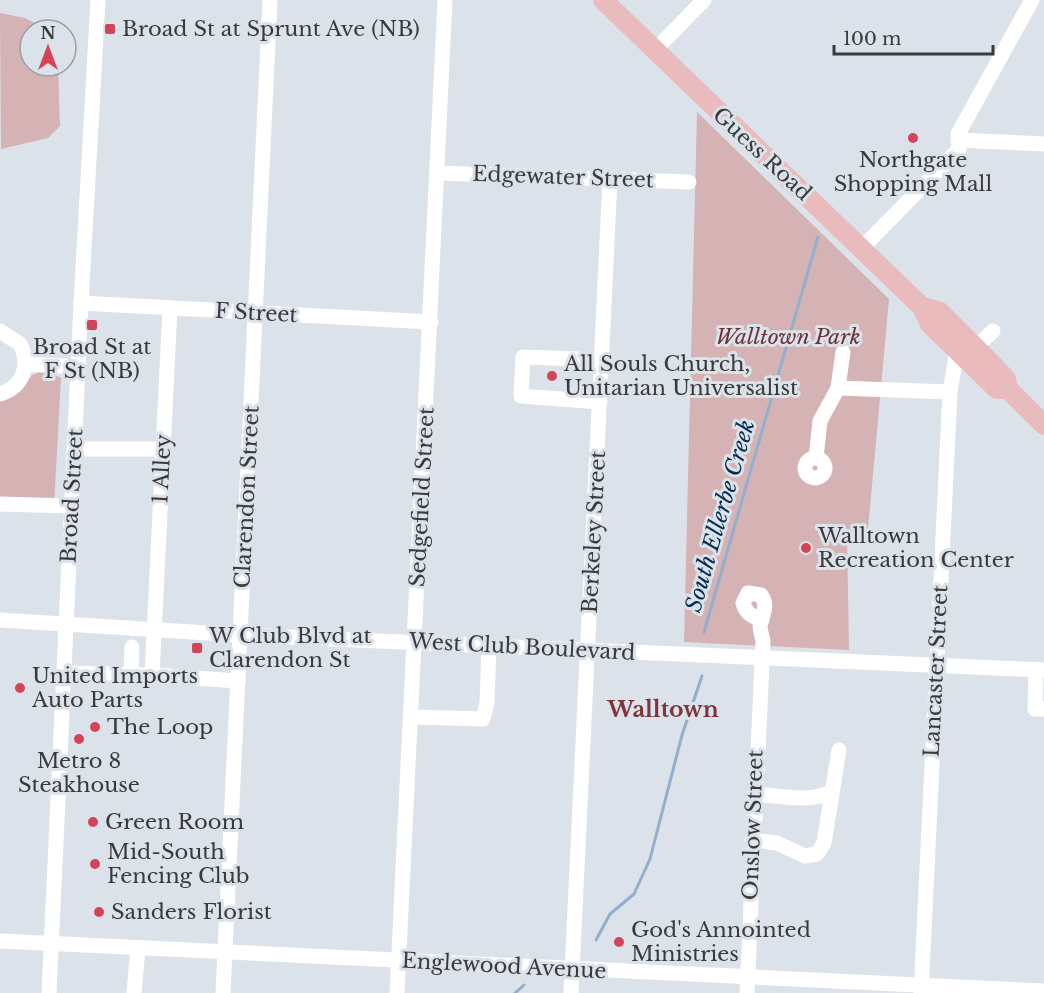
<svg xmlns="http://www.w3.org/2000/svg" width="1044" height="993" font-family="'Libre Baskerville',serif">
<rect width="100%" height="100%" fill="#dce2e9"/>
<g fill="#d5b2b3">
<path d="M0,13L25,18L47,30H30V66H58L60,126L48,138L1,149Z"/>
<path d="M697,112L889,299L868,529L847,532L849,650L684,642Z"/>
<path d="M45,370L61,378L54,506L0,504V400L23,387L32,375Z"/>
</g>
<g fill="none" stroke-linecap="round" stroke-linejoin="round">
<g stroke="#92afcd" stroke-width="3">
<path d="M704,632L818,237"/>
<path d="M596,940L610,914L634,894L650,859L682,735L702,676"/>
<path d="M515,993L524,985"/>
</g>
<g stroke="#fff" stroke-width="15">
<path d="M655,50L704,0"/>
<path d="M958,140L1044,144"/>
<path d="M437,173L689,182"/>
<path d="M862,248L959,149L958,134L1032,0"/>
<path d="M81,303L431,322"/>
<path d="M0,331L20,344C31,365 23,387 0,394"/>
<path d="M976,347L993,331"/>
<path d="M26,364L78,367"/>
<path d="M838,388L950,392"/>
<path d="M600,402L521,396L523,357L602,360"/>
<path d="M74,449H163"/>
<circle cx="815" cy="468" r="10"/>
<path d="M816,458L820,421L838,388L843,352"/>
<path d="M0,504L72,506"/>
<path d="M0,620L240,635L1044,670"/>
<path d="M1036,670L1035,709H1044"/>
<path d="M63,673L152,675L170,308"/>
<path d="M131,675L132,647"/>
<path d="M152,675L238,681"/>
<path d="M411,717L483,719L487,703L489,645"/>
<path d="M754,794C777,795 812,804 832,791"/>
<path d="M752,840L777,843L805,856L817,854L824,843L839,750"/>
<path d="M0,941L1044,991"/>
<path d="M49,993L81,303L98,0"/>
<path d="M134,993L138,948"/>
<path d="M223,993L270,0"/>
<path d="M397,993L445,0"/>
<path d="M571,993L610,179"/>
<path d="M747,993L763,641C762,636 760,630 760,626C762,614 769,606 761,595L748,593L743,603C746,614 752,616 762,620"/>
<path d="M921,993L950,392L957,350"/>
</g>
<g stroke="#eabbbd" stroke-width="20">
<path d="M603,0L922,307L930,324L997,389H1008"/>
<path d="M922,307L940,312L994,366L1006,379L1008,389L1044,425"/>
</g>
</g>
<g fill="#d44458" stroke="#dce2e9" stroke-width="2">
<rect x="104" y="23" width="12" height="12" rx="3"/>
<circle cx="913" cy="138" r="6"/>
<rect x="86" y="319" width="12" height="12" rx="3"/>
<circle cx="552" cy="376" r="6"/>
<circle cx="806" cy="548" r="6"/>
<rect x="191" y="642" width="12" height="12" rx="3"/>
<circle cx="20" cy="688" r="6"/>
<circle cx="95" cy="727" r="6"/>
<circle cx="79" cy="739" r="6"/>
<circle cx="93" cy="822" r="6"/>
<circle cx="95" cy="864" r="6"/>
<circle cx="99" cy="912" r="6"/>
<circle cx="619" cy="942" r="6"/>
</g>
<g text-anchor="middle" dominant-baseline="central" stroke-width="6" stroke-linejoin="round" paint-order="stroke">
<g font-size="21" fill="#383a3c" stroke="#dce2e9" text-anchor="start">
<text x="122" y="29">Broad St at Sprunt Ave (NB)</text>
<text x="913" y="160" text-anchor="middle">Northgate<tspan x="913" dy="24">Shopping Mall</tspan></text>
<text x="92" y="347" text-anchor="middle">Broad St at<tspan x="92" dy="24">F St (NB)</tspan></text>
<text x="564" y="364">All Souls Church,<tspan x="564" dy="24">Unitarian Universalist</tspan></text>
<text x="818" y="536">Walltown<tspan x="818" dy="24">Recreation Center</tspan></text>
<text x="209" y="636">W Club Blvd at<tspan x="209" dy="24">Clarendon St</tspan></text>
<text x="32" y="676">United Imports<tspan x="32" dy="24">Auto Parts</tspan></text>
<text x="107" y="727">The Loop</text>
<text x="79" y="761" text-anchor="middle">Metro 8<tspan x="79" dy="24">Steakhouse</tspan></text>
<text x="105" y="822">Green Room</text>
<text x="107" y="852">Mid-South<tspan x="107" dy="24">Fencing Club</tspan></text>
<text x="111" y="912">Sanders Florist</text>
<text x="631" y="930">God's Annointed<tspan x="631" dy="24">Ministries</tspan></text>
</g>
<g font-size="21" fill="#383a3c" stroke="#dce2e9">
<text transform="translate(762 154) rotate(43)">Guess Road</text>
<text transform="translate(563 177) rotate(2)">Edgewater Street</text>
<text transform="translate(256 313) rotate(3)">F Street</text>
<text transform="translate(162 469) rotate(-87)">1 Alley</text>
<text transform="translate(72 496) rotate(-87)">Broad Street</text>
<text transform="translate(247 497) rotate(-87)">Clarendon Street</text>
<text transform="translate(422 497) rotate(-87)">Sedgefield Street</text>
<text transform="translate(594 532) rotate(-87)">Berkeley Street</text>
<text transform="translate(522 647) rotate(3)">West Club Boulevard</text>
<text transform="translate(936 671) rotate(-87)">Lancaster Street</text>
<text transform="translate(753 825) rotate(-88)">Onslow Street</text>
<text transform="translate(504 966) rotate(3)">Englewood Avenue</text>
</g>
<g font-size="21" font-style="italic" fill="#6d3237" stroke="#dce2e9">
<text x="788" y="337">Walltown Park</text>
</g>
<g font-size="22" font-style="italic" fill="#002d54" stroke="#dce2e9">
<text transform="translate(720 516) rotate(-74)">South Ellerbe Creek</text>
</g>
<g font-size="22" font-weight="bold" fill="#7e363d" stroke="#dce2e9">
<text x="663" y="709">Walltown</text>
</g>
</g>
<g transform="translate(48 48)"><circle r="28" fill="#dce2e9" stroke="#9a9fa4" stroke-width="1.5"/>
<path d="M0-4.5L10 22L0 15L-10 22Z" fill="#d44458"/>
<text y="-9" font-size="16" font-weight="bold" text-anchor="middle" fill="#383a3c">N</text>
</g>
<path d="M834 45v9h159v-9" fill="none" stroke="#383a3c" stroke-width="3"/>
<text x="843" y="45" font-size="18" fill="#383a3c" stroke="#dce2e9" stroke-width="4.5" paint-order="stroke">100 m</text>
</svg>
